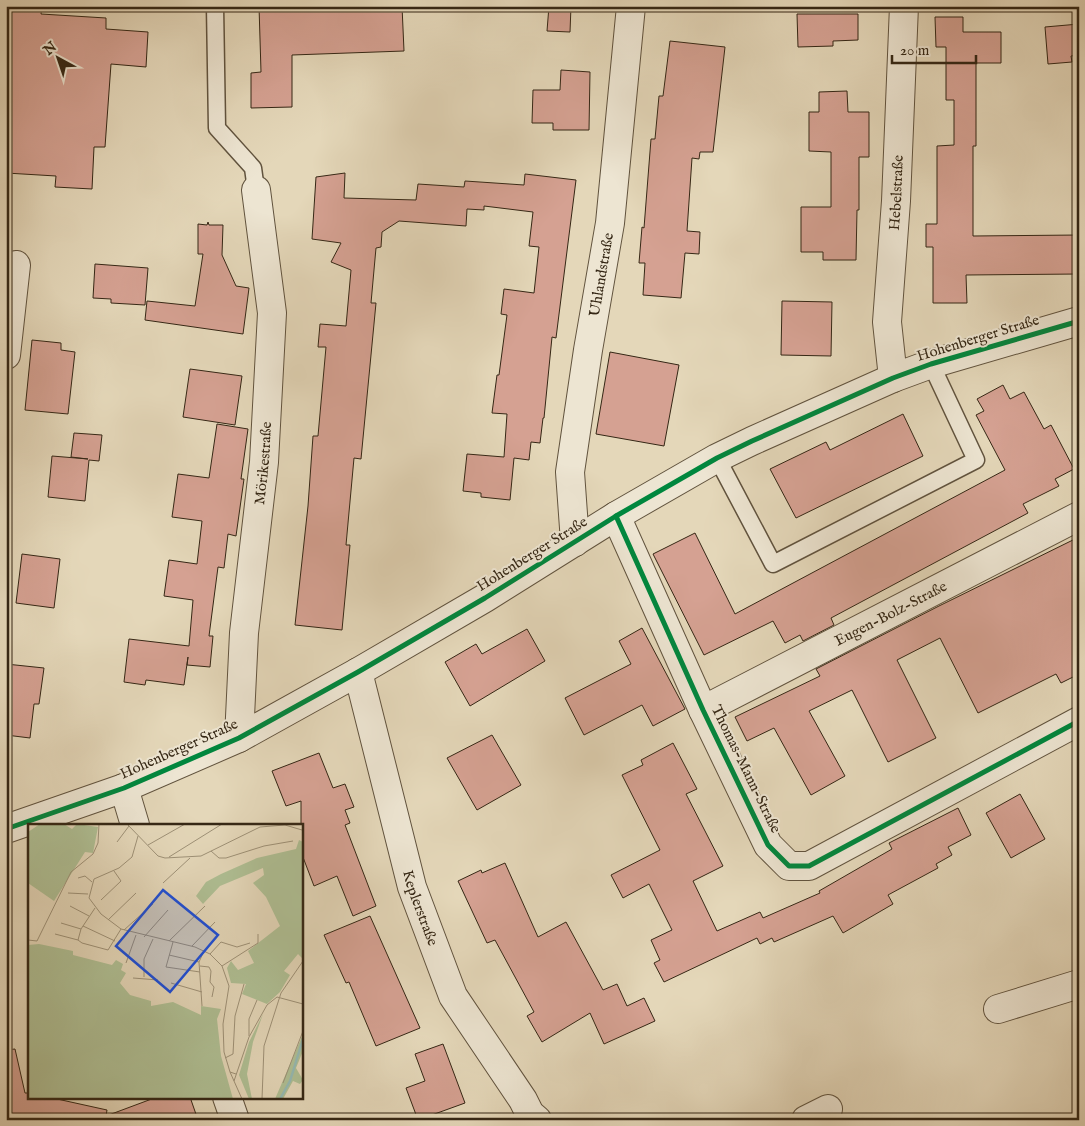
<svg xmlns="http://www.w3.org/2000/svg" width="1085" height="1126" font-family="'IM FELL English',serif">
<rect width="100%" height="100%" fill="#e4d7b9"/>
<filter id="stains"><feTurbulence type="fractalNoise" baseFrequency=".004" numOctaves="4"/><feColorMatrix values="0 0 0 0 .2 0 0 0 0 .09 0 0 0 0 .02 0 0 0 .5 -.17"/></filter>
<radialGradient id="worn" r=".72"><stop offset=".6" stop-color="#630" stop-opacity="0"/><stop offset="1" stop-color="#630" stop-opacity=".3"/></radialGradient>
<g fill="#d5a192" stroke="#352715">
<path d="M6,6H42L41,14L106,18V29L148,32L146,67L111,64L105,147H94L92,189L55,187L56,176L6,173Z"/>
<path d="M259,6H402L404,51L292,55V107L251,108V73L261,72Z"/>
<path d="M549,6H571L570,32L547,31Z"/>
<path d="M797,14H858V40L833,41V46L798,47Z"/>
<path d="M935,17H963V32H1001V63H976V146H973V236L1079,235V274L966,275L967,303H933V247H926V224H937V146L954,145V100H946V47H936Z"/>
<path d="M1079,24V55L1071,56L1072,62L1048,64L1045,27Z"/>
<path d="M670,41L725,47L713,152H700L699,159L692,158L687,231L700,232L699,254L685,253L681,298L643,295L645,263H639L642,227L644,228L651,139H655L659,96H663Z"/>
<path d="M561,70L590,72L589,130H553V123H532L533,90H560Z"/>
<path d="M847,91L848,112H869V157H859V210H857L856,260H823V252H801V207H831V152L809,151V112H819V92Z"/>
<path d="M345,173L344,198L416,200L418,184L464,187L465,181L524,185L525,174L576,180L556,338L552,337L544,418H543L540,443L531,442L529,460L514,458L510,500L481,497V493L463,491L467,454L504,457L507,414L492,413L497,375H499L507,315L501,314L504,289L534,293L539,247L529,246L533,212L484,206V210L467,209L466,226L399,221L382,232L381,247L376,248L371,303H376L361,459L354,458L346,545H350L342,630L295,625L308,506L313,436H318L326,347H318L320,324L346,326L351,270L331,262L341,243L312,239L316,177Z"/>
<path d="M208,222L209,225H223L222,255L236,286L249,288L243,334L145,320L147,301L195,306L203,254H198V224L207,225Z"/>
<path d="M95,264L148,268L145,305L111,303V299L93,298Z"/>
<path d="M782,301L832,302L831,356L781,355Z"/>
<path d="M32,340L61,343V350L75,352L68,414L25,410Z"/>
<path d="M610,352L679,365L664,446L596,434Z"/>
<path d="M190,369L242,376L235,425L183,417Z"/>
<path d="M1003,385L1010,399L1024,392L1044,429L1051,425L1074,469L1055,479L1059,486L1023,504L1028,513L831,618L834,625L803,641L800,635L785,643L773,621L704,655L653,554L695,533L735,614L1005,470L976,415L984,411L977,399Z"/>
<path d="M903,414L923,456L796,518L770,469L826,442L830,450Z"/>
<path d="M217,424L248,429L241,479H244L236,536L228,534L224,568L218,567L209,636H213L210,667L187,665L188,657L184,685L146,680L145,685L124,682L129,639L189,646L193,600L164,596L169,560L197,564L202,521L172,517L178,474L209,478Z"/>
<path d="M74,433L102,435L99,461L89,460L85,501L48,497L52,456L88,459L71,457Z"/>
<path d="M1079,537V674L1061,683L1056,674L978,713L940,638L897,660L936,738L888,762L852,690L809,711L845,776L811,795L774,728L747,741L735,717L820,676L816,669L939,606Z"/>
<path d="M22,554L60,559L54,608L16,603Z"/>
<path d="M642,628L685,709L653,726L642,705L584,735L565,698L631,664L619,641Z"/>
<path d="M527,629L545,661L470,706L445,662L476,644L482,654Z"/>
<path d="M6,664L44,668L39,704H34L30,738L6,735Z"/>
<path d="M492,735L521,785L477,810L447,758Z"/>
<path d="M673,743L697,789L686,794L723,866L693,881L717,931L760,912L763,918L820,893L819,891L892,849L889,843L958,808L971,835L948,847L952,855L936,864L938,868L888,895L893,904L843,933L833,916L774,942L772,938L760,944L757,938L664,982L654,963L660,960L651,940L672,930L649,884L623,898L611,875L660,850L622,775L643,765L641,760Z"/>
<path d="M319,753L333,788L345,784L354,807L345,810L350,823L345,825L376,906L353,916L337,876L314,886L301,852V801L286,806L272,771Z"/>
<path d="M1020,794L1045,839L1011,858L986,813Z"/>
<path d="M505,863L538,937L566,922L603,990L617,984L627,1006L644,998L655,1021L604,1044L590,1013L542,1042L527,1016L534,1012L495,940L487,943L458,881L481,870L482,873Z"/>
<path d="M370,916L420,1028L376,1046L349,982L346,983L324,935Z"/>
<path d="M443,1044L465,1103L418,1120L406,1088L425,1081L415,1054Z"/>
<path d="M15,1049L25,1093H29V1097H48L107,1110L106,1116L157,1097H190L198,1120H6V1050Z"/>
</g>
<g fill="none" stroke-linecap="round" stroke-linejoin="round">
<g stroke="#61533e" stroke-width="19">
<g id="lane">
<path d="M215,6L217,128L253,168L256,190"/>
<path d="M717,458L773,564L976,460L931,364"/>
</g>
</g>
<g stroke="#61533e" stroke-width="30">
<g id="street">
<path d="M6,355L16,265"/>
<path id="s1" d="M893,378L887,322L896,201L904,6"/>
<path d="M616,516L703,710L768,845L789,866H809L1079,721"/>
<path id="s2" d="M575,542L570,472L588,350L610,223L631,6"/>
<path id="s3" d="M358,672L412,887L453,996L523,1100L530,1114L537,1120"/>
<path id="s4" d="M703,710L1079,516"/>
<path id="s5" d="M239,738L244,633L264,462L272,313L256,190"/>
<path d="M124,788L135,825"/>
<path d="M6,829L124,788L239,738L358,672L485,598L616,516L717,458L752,441L893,378L931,364L1079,321"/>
<path d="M998,1009L1079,984"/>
<path d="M227,1097L235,1120"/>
<path d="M806,1120L828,1109"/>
</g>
</g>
<use href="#lane" stroke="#ede5d2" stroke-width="16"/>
<use href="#street" stroke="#ede5d2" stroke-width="28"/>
<g stroke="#ede5d2" stroke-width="8">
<g id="cycleway">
<path d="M616,516L703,710L768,845L789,866H809L1079,721"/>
<path d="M6,829L124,788L239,738L358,672L485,598L616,516L717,458L752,441L893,378L931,364L1076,322"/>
</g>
</g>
<use href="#cycleway" stroke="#00873e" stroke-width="5"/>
</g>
<g text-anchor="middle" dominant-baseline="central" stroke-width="4" stroke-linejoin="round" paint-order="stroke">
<g font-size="15" fill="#352715" stroke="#ede5d2">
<text stroke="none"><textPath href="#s1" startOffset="186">Hebelstraße</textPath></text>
<text stroke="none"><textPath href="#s2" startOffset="270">Uhlandstraße</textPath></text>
<text transform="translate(978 338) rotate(-17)">Hohenberger Straße</text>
<text stroke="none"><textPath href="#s5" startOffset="276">Mörikestraße</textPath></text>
<text transform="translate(532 554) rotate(-32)">Hohenberger Straße</text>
<text stroke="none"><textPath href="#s4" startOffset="211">Eugen-Bolz-Straße</textPath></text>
<text transform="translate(179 749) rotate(-24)">Hohenberger Straße</text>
<text transform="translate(746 769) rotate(64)">Thomas-Mann-Straße</text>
<text stroke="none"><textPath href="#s3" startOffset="244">Keplerstraße</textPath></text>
</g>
</g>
<g transform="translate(28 824)">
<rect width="275" height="275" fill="#e4d7b9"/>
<path d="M12,0H36L44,5L49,0L70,3L65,29L57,28L26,77L0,59V8ZM271,16L275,18V135L270,130L256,147L262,151L252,168L239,180L214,170L218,160L203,159L199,144L203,137L210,146L226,139L220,127L252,102L238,73L225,59L236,51L235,44L192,62L175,80L168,72L178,58L193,50L229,34L268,25ZM11,120L45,127V131L84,141L88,136L95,140L93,146L98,149L92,159L102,171L123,177V182L145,178L173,191V182L193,185L189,195L193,232L205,275H0V121ZM235,190L225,218L219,250L224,275H221L211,251L221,218ZM275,210V227L268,244L275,256L272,260L265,257L255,275H247Z" fill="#afbf94"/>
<path fill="none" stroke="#95b9b2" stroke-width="2.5" d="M252,275L262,257L275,215"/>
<path fill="none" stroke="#9e9177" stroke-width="1" d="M99,0L130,32L137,34L173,32L232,3L257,1L274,6M110,12L104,33L91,44L66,55L61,74L73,90L93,105L167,123L182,130L194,142L201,162L195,200L196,228L202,248L208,250M89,18L101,2M120,21L157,0M183,27L191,34H198L236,22L265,17M141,33L194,0M50,54L57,52L64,58M135,59L162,34M40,69L60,70M73,76L93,57L86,47M42,82L61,92M67,84L53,105L50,116L54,119L80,126L93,105M80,96L108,69M33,99L53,105M55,102L87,117M96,106L125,80M27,110L50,116M116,113L140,86M0,116L9,117L43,48L65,30L70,19L71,0M141,117L177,82M145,118L138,143L172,148M164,122L187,98M182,130L193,118L209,123L222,119M141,131L171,138M98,139L108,111M172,142L181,143L183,147L182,158L186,163L184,173M194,142L230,119V110M116,153V135L125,115M105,154L130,156M143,159L174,168M174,182L171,138L176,127M221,212V195L229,176M197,234L205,230L207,192L216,160M202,248L214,275M206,257L221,213L239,181L249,173L275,180M255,259L275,207M234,275L236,222L253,169L275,137"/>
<path fill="#1d4ed8" fill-opacity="0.15" stroke="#1d4ed8" stroke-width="2.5" d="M135,66L190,111L142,168L88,122Z"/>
<rect width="275" height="275" fill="none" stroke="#352715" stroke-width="2.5"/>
</g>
<rect width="1085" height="1126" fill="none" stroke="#e4d7b9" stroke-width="25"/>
<rect x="8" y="8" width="1070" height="1111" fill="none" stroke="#352715" stroke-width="2.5"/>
<rect x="12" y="12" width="1060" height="1101" fill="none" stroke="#352715"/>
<g transform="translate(58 58) rotate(320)" stroke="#ede5d2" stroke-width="4" paint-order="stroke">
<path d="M0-4L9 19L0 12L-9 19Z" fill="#352715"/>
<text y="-8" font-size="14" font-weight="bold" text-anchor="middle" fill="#352715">N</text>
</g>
<path d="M892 55v8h84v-8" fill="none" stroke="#352715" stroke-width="2.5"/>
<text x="900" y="55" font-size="15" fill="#352715" stroke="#ede5d2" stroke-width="4" paint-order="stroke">20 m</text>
<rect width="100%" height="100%" filter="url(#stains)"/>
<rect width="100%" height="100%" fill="url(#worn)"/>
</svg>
